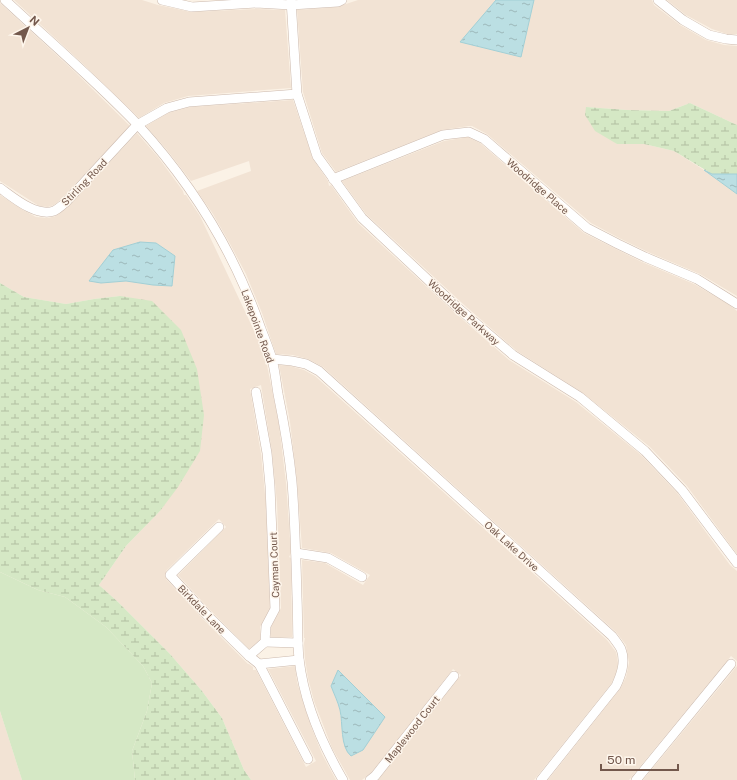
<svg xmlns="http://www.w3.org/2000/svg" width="737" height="780" font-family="'Public Sans',sans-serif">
<defs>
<pattern id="wetland-marsh" width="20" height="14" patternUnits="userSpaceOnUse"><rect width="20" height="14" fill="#d5e8c5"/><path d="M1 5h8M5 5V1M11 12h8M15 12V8" fill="none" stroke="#b1bfa2"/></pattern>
<pattern id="water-ripples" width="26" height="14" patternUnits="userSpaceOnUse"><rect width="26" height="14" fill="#bbdfe3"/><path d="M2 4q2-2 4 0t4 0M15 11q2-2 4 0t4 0" fill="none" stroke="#9cb8ba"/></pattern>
</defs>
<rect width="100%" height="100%" fill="#fbf2e6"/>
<g fill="#f2e3d4" fill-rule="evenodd">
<path d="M14,0H142L158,5L191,12L256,9L285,10L291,88L188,96L164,103L139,118L82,63Z"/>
<path d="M358,0H496L494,3L521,56L534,0H652L654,5L680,25L706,40L724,45L737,46V125L690,103L669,111L627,110L586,107L617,144H644L674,151L704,170L737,194V296L700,274L648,252L621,239L591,223L487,134L472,126H469L442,130L336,172L322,153L303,92L297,10L337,7Z"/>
<path d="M667,0H737V34H727L712,29L686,15Z"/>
<path d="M0,3L74,71L130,126L61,199L54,205L48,207L39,206L0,181Z"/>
<path d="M293,100L313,159L328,181L329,186L331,185L358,223L454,312L509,360L576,402L641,455L678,494L730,565L737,571V661L731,656L629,780H548L620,689L626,677L629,663L626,645L616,632L323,367L308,359L293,355L276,354L262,313L246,274L229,242L213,214L197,191L251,171L249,161L191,181L167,150L146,126L168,113L190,107Z"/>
<path d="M137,133L158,157L183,191L184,195H186L200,216L259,341L266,360L265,364L267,365L279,425L286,483L291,553L289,557L291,558L292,637H271V627L281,608L277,503L272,452L261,385L250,389L261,454L266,504L270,609L260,627V640L249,649L210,610L178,575L226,527L219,519L166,571V579L202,618L248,664H249L253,667V670H256L306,767L316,761L268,669L295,666L297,682L304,705L312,729L322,754L336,780H251L244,770L222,718L202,691L170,654L118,602L99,585L126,546L160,511L120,296L94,299L66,304L24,297L0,283V195L23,210L36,217L48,218L56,216L68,207ZM156,243L175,256L172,286L153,285L126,281L101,283Z"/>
<path d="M468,137L480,143L584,233L642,262L694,284L728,304L737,311V554L687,486L650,447L583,393L517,351L462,303L366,214L342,181L444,141Z"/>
<path d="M279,365L290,366L304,370L315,376L607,640L616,652L618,663L616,674L611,684L534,780H378L461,675L453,669L372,772L362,780H350L332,748L314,701L308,678L305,659L304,643L305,638H304L302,560L325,563L363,585L370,575L331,553L302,548L297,481L290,422ZM331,686L363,750L342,732L340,710Z"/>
<path d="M737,666V780H643Z"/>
<path d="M0,711L22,780H0Z"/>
</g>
<path fill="#d5e8c5" d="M0,572L38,590L65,597L106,627L143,666L152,683L147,711L132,751L135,780H22L0,711Z"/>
<g fill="url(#wetland-marsh)">
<path d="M690,103L737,125V174H712L674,151L644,144H617L595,131L585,115L586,107L627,110L669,111Z"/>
<path d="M0,283L24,297L66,304L94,299L120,296L152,301L181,330L197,369L204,415L200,451L178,487L160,511L126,546L99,585L118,602L170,654L202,691L222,718L244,770L251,780H135L132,751L147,711L152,683L143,666L106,627L65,597L38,590L0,572Z"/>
</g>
<g fill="url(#water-ripples)" stroke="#a2cfd5">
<path d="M496,0H534L521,57L460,42Z"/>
<path d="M704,170L712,174H737V194Z"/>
<path d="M140,242L156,243L175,256L172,286L153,285L126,281L101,283L89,281L113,250Z"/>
<path d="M338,670L385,717L363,750L351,756C340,747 343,723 340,710C338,702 334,694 331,686Z"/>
</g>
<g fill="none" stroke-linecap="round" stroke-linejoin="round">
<g stroke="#ccb9ad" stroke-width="10">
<g id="minor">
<path d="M5,0C49,41 96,81 138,125C192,184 235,254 261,329C265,339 269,349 272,359C275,370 276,382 278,394C284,423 289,452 292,482C295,520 296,559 297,597C298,618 297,639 299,659C304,701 322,744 343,780"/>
<path d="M162,0L192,7L256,3L291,5L338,2L342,0"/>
<path d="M291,0L297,94L317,156L362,218L458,308L513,355L580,397L645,451L682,490L737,563"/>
<path d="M658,0L683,20L709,35L726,39L737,40"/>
<path d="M333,179L443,135L469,132L484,139L587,228L618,244L645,257L697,279L737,304"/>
<path d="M0,188C14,198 36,217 54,211C58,209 61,206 65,203L137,125L167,108L189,102L297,94"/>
<path d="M272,359L292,361L306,364L319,371L612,636C615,640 619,645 621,649C626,662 621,675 616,686L541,780"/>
<path d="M256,392L267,453L270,486L275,609L266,626L265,642L249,656L259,664L308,759"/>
<path d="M219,527L170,575L206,614L249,656"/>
<path d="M296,553L328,558L362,577"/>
<path d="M265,642L298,643"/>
<path d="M259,664L299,660"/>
<path d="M370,780L375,776L454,676"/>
<path d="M636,780L731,664"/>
</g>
</g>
<use href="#minor" stroke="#fff" stroke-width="9"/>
</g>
<g text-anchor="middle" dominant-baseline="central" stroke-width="3" stroke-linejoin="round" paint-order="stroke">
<g font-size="10" fill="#73584c" stroke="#fef6ec">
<text transform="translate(84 182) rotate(-46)">Stirling Road</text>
<text transform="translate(538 186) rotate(41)">Woodridge Place</text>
<text transform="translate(464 312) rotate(42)">Woodridge Parkway</text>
<text transform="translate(258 326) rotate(70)">Lakepointe Road</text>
<text transform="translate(512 546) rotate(42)">Oak Lake Drive</text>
<text transform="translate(274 565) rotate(-92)">Cayman Court</text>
<text transform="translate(202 609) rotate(46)">Birkdale Lane</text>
<text transform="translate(412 729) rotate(-52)">Maplewood Court</text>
</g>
</g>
<g transform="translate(28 28) rotate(42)" stroke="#fef6ec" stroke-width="3" paint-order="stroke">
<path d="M0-3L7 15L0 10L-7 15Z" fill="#73584c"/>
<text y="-6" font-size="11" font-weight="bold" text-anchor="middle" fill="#73584c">N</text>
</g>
<path d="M601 764v6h77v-6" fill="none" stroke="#73584c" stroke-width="2"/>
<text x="607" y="764" font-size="12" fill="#73584c" stroke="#fef6ec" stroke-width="3" paint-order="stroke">50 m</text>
</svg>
